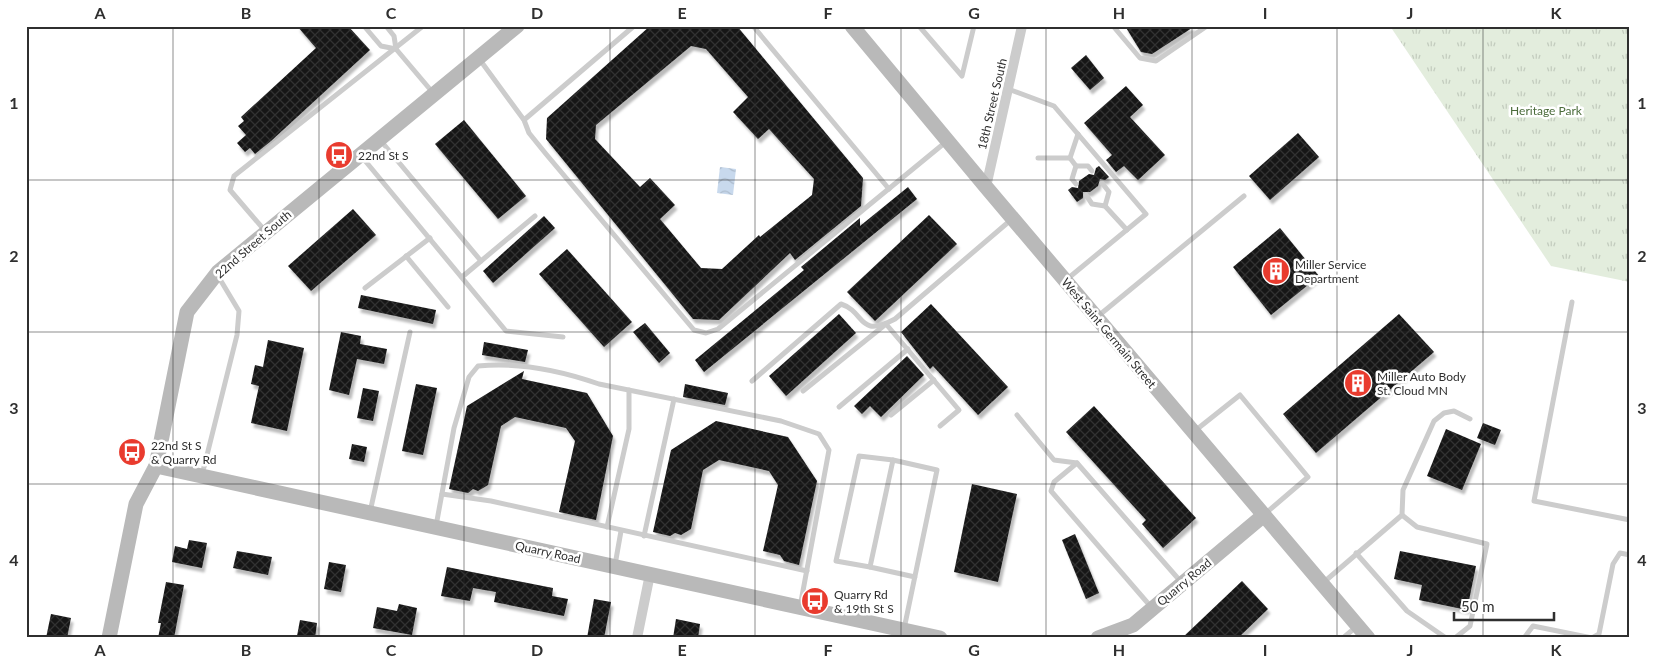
<svg xmlns="http://www.w3.org/2000/svg" width="1656" height="664" font-family="Lato,sans-serif">
<defs>
<pattern id="grass-tufts" width="24" height="20" patternUnits="userSpaceOnUse" patternTransform="scale(1.25)"><rect width="24" height="20" fill="#e3eddd"/><path d="M3 7l-1-3M5 7V3M7 7l1-3M15 17l-1-3M17 17v-4M19 17l1-3" fill="none" stroke="#c3ccbe"/></pattern>
<pattern id="water-waves" width="16" height="10" patternUnits="userSpaceOnUse" patternTransform="scale(1.25)"><rect width="16" height="10" fill="#c8d9ed"/><path d="M0 5q4-4 8 0t8 0" fill="none" stroke="#acbbcc"/></pattern>
<pattern id="building-cross-hatch" width="8" height="8" patternUnits="userSpaceOnUse" patternTransform="scale(1.25)"><rect width="8" height="8" fill="#161616"/><path d="M0 0l8 8M0 8l8-8" fill="none" stroke="#303030"/></pattern>
<filter id="shadow"><feDropShadow dx="2.5" dy="4.5" stdDeviation="1" flood-color="#0004"/></filter>
</defs>
<rect width="100%" height="100%" fill="#fff"/>
<path fill="url(#grass-tufts)" d="M1390,26H1630V282L1551,266Z"/>
<path fill="url(#water-waves)" d="M720,167L736,169L733,195L717,193Z"/>
<g fill="url(#building-cross-hatch)" fill-rule="evenodd" filter="url(#shadow)">
<path d="M297,26H348L370,50L271,141L255,154L250,148L245,152L237,143L246,135L238,126L244,121L241,117L316,48Z"/>
<path d="M650,26H737L863,178L861,206L795,260L790,253L719,320L693,319L546,139L547,118ZM691,46L706,49L748,97L733,112L758,139L769,129L814,179L812,195L760,237L759,235L722,269L701,268L660,219L675,205L650,178L640,187L595,139L596,125Z"/>
<path d="M1125,26H1195L1152,54L1141,52Z"/>
<path d="M1086,55L1104,78L1090,90L1071,68Z"/>
<path d="M1126,86L1143,105L1130,117L1165,155L1138,180L1124,166L1116,172L1106,160L1112,155L1084,123Z"/>
<path d="M464,120L526,196L498,219L435,144Z"/>
<path d="M1298,133L1319,157L1270,200L1249,176Z"/>
<path d="M1099,166L1109,177L1105,180L1100,179L1098,186L1090,192H1083V198L1077,202L1068,190L1072,187L1078,188L1079,181L1089,174L1094,175L1096,168Z"/>
<path d="M908,187L917,199L704,372L695,360L804,270L801,267L860,218V226Z"/>
<path d="M353,209L376,235L311,291L288,266Z"/>
<path d="M929,215L957,244L875,321L847,292Z"/>
<path d="M544,216L555,228L493,283L483,271Z"/>
<path d="M1280,228L1319,276L1271,315L1233,267Z"/>
<path d="M567,249L632,322L604,347L539,274Z"/>
<path d="M361,295L436,310L433,324L358,308Z"/>
<path d="M931,304L1008,387L978,415L933,366L930,369L901,332Z"/>
<path d="M839,314L856,333L786,396L769,376Z"/>
<path d="M1399,314L1434,352L1316,453L1283,414Z"/>
<path d="M645,323L670,353L659,363L633,332Z"/>
<path d="M341,332L361,336L360,344L387,349L384,364L357,359L349,395L329,390Z"/>
<path d="M268,340L304,348L287,431L251,423L259,386L251,384L255,365L263,367Z"/>
<path d="M484,342L528,350L525,362L482,355Z"/>
<path d="M907,356L924,375L881,417L870,406L862,414L854,406Z"/>
<path d="M524,371L522,379L587,393L613,436L596,520L559,512L575,441L566,428L515,417L501,426L488,485L478,491L473,489L468,493L449,489L467,406Z"/>
<path d="M416,384L437,388L423,455L402,451Z"/>
<path d="M685,384L728,393L725,405L683,397Z"/>
<path d="M363,388L379,391L373,421L357,418Z"/>
<path d="M1094,406L1196,518L1163,548L1142,524L1146,520L1066,432Z"/>
<path d="M716,421L788,437L817,481L799,565L784,561L780,555L763,551L778,485L769,471L719,460L703,470L691,529L681,535L675,533L670,536L653,532L671,450Z"/>
<path d="M1483,423L1501,430L1495,445L1477,438Z"/>
<path d="M1446,429L1481,444L1462,490L1427,476Z"/>
<path d="M352,444L367,447L364,462L349,459Z"/>
<path d="M972,484L1017,494L998,582L954,572Z"/>
<path d="M1075,534L1099,593L1086,599L1062,540Z"/>
<path d="M189,540L207,543L202,568L172,562L175,546L187,549Z"/>
<path d="M237,551L272,557L268,575L233,568Z"/>
<path d="M1400,551L1476,566L1467,610L1419,600L1422,585L1394,579Z"/>
<path d="M329,562L346,565L341,592L324,589Z"/>
<path d="M447,567L553,588L552,596L568,599L564,616L494,602L496,592L473,588L470,601L441,596Z"/>
<path d="M1242,581L1268,609L1238,638H1182Z"/>
<path d="M166,582L184,585L174,638H158L161,623H158Z"/>
<path d="M594,599L611,602L604,638H587Z"/>
<path d="M399,604L417,608L412,635L373,628L377,607L397,611Z"/>
<path d="M51,614L71,618L67,638H46Z"/>
<path d="M676,619L700,624L698,638H673Z"/>
<path d="M300,620L317,623L315,638L297,636Z"/>
</g>
<g fill="none" stroke-linecap="round" stroke-linejoin="round">
<g stroke="#ccc" stroke-width="5">
<path d="M364,26L381,46L396,49"/>
<path d="M386,26L394,36L396,49L434,94"/>
<path d="M753,26L889,189"/>
<path d="M919,26L962,76L974,26"/>
<path d="M1113,26L1140,58L1156,61L1207,26"/>
<path d="M480,60L524,120L529,133L546,154L694,330L706,333L718,329L947,141"/>
<path d="M1008,89L1054,106L1146,214L1066,280"/>
<path d="M524,120L634,26"/>
<path d="M381,141L481,261L535,216"/>
<path d="M362,157L506,331L563,337"/>
<path d="M1038,158H1070"/>
<path d="M1076,166H1088L1092,171"/>
<path d="M1076,184L1072,179L1076,166L1070,158L1078,134"/>
<path d="M1086,195L1092,204L1105,206L1109,192L1102,183"/>
<path d="M1105,206L1127,230"/>
<path d="M266,232L230,190L234,176L423,26"/>
<path d="M406,256L448,307"/>
<path d="M462,277L481,261"/>
<path d="M365,288L430,238"/>
<path d="M1572,302L1534,501L1630,520"/>
<path d="M1097,317L1244,196"/>
<path d="M752,381L841,304C866,312 857,339 895,319L1012,219"/>
<path d="M803,391L886,324L959,410L940,426"/>
<path d="M839,407L908,349"/>
<path d="M891,415L934,380"/>
<path d="M1017,415L1054,460L1077,463L1182,583"/>
<path d="M1196,430L1240,395L1308,477L1266,513"/>
<path d="M1077,463L1054,482L1051,491L1152,608"/>
<path d="M202,475L237,335L239,311L218,276"/>
<path d="M442,494L491,501L807,571"/>
<path d="M370,512L410,332"/>
<path d="M1402,515L1417,527L1487,544L1470,626L1455,638"/>
<path d="M436,526L454,428L469,377L478,366C518,362 562,371 599,384L781,421L819,434L829,450L800,607"/>
<path d="M607,527L629,429V390"/>
<path d="M644,536L674,399"/>
<path d="M1356,553L1407,611L1446,638"/>
<path d="M615,565L621,531"/>
<path d="M870,567L836,561L859,456L893,460"/>
<path d="M1324,582L1402,515L1403,490L1434,421L1444,413L1454,411L1470,419"/>
<path d="M904,629L937,470L893,460L870,567L915,577"/>
<path d="M1343,638L1356,627"/>
<path d="M1524,638L1533,626L1592,638L1599,634L1613,564L1620,553L1630,555"/>
</g>
<g stroke="#ccc" stroke-width="10">
<path d="M986,187L1022,26"/>
<path d="M637,638L650,574"/>
</g>
<g stroke="#b9b9b9" stroke-width="15">
<path d="M852,26L986,187L1368,638"/>
<path d="M156,466L940,638"/>
<path d="M109,638L136,504L156,466L187,312L218,272L517,26"/>
<path d="M1098,638L1133,625L1264,515"/>
</g>
</g>
<path fill="none" stroke="#2f2f2f" stroke-width="1" stroke-opacity="0.55" d="M173,26V638M319,26V638M464,26V638M610,26V638M755,26V638M901,26V638M1046,26V638M1192,26V638M1337,26V638M1483,26V638M26,180H1630M26,332H1630M26,484H1630"/>
<defs>
<g id="bus-disc" transform="scale(1.4375)"><circle r="9.5" fill="#e93b2e" stroke="#fff"/><path d="M-5-6H5V4H4V6H2V4H-2V6H-4V4H-5ZM-3.5-4V0h7V-4ZM-3.5 1.2v1.5H-2V1.2ZM2 1.2v1.5H3.5V1.2Z" fill="#fff"/></g>
<g id="building-disc" transform="scale(1.4375)"><circle r="9.5" fill="#e93b2e" stroke="#fff"/><path d="M-4-6H4V6H1V3H-1V6H-4ZM-2.5-4.3h1.7v1.8h-1.7ZM.8-4.3h1.7v1.8H.8ZM-2.5-1h1.7V.8h-1.7ZM.8-1h1.7V.8H.8Z" fill="#fff"/></g>
</defs>
<g fill-rule="evenodd">
<use href="#bus-disc" x="339" y="155"/>
<use href="#building-disc" x="1276" y="271"/>
<use href="#building-disc" x="1358" y="383"/>
<use href="#bus-disc" x="132" y="452"/>
<use href="#bus-disc" x="815" y="601"/>
</g>
<g text-anchor="middle" dominant-baseline="central" stroke-width="5" stroke-linejoin="round" paint-order="stroke">
<g font-size="12" fill="#2f2f2f" stroke="#fff">
<text transform="translate(992 104) rotate(-77)">18th Street South</text>
<text transform="translate(253 244) rotate(-41)">22nd Street South</text>
<text transform="translate(1109 333) rotate(50)">West Saint Germain Street</text>
<text transform="translate(548 552) rotate(12)">Quarry Road</text>
<text transform="translate(1184 582) rotate(-40)">Quarry Road</text>
</g>
<g font-size="12" fill="#4b6c3b" stroke="#fff">
<text x="1546" y="110">Heritage Park</text>
</g>
<g font-size="12" fill="#2f2f2f" stroke="#fff" text-anchor="start">
<text x="358" y="155">22nd St S</text>
<text x="1295" y="264">Miller Service<tspan x="1295" dy="14">Department</tspan></text>
<text x="1377" y="376">Miller Auto Body<tspan x="1377" dy="14">St. Cloud MN</tspan></text>
<text x="151" y="445">22nd St S<tspan x="151" dy="14">&amp; Quarry Rd</tspan></text>
<text x="834" y="594">Quarry Rd<tspan x="834" dy="14">&amp; 19th St S</tspan></text>
</g>
</g>
<rect width="1656" height="664" fill="none" stroke="#ffffff" stroke-width="55"/>
<path d="M1454 612v8h100v-8" fill="none" stroke="#2f2f2f" stroke-width="2.5"/>
<text x="1461" y="612" font-size="15" fill="#2f2f2f" stroke="#ffffff" stroke-width="4" paint-order="stroke">50 m</text>
<rect x="28" y="28" width="1600" height="608" fill="none" stroke="#2f2f2f" stroke-width="2"/>
<g font-size="16" text-anchor="middle" font-weight="bold" fill="#2f2f2f">
<text x="100" y="19">A</text>
<text x="246" y="19">B</text>
<text x="391" y="19">C</text>
<text x="537" y="19">D</text>
<text x="682" y="19">E</text>
<text x="828" y="19">F</text>
<text x="974" y="19">G</text>
<text x="1119" y="19">H</text>
<text x="1265" y="19">I</text>
<text x="1410" y="19">J</text>
<text x="1556" y="19">K</text>
<text x="14" y="109">1</text>
<text x="1642" y="109">1</text>
<text x="14" y="262">2</text>
<text x="1642" y="262">2</text>
<text x="14" y="414">3</text>
<text x="1642" y="414">3</text>
<text x="14" y="566">4</text>
<text x="1642" y="566">4</text>
<text x="100" y="656">A</text>
<text x="246" y="656">B</text>
<text x="391" y="656">C</text>
<text x="537" y="656">D</text>
<text x="682" y="656">E</text>
<text x="828" y="656">F</text>
<text x="974" y="656">G</text>
<text x="1119" y="656">H</text>
<text x="1265" y="656">I</text>
<text x="1410" y="656">J</text>
<text x="1556" y="656">K</text>
</g>
</svg>
